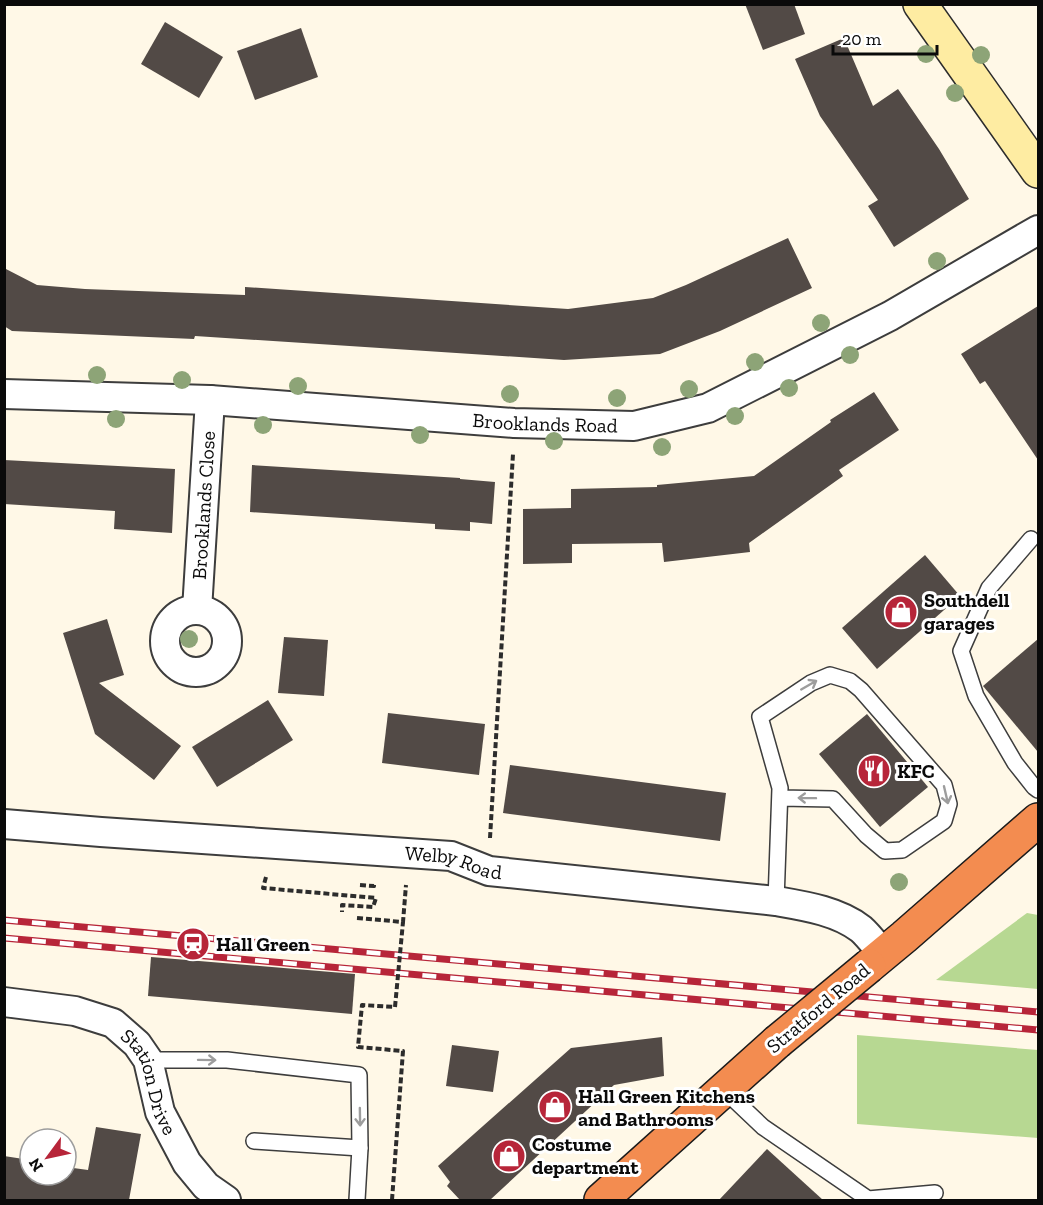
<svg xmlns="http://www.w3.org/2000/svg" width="1043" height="1205" font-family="'Zilla Slab',serif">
<rect width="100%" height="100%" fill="#fff8e7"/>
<g fill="#b7d892">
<path d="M1027,913L1038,915V989L936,980Z"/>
<path d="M857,1035L1038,1050V1138L857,1124Z"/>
</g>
<g fill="#524a46">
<path d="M745,4H794L805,34L763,50Z"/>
<path d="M165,22L223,57L199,98L141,64Z"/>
<path d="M301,28L318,77L255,100L237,51Z"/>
<path d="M844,38L873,106L898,89L939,149L969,199L894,247L868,206L878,200L820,116L795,59Z"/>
<path d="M788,238L812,288L720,331L660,354L564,360L195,336L194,339L12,331L4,326V268L37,285L85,289L245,295V287L568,309L653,298L686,285Z"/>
<path d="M1038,306V460L985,381L980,384L961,354Z"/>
<path d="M874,392L899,430L839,470L843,476L749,543L750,552L664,562L662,543L572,544V563L523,564V509L571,508V489L657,487V485L754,476L831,422L830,420Z"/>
<path d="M4,460L175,469L172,533L114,529L115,511L4,504Z"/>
<path d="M252,465L460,478V479L495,482L492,524L470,522V531L435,529V524L250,512Z"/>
<path d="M925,555L960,596L877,669L842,628Z"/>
<path d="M107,619L124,675L99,683L181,746L154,780L95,734L63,633Z"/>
<path d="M284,637L328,640L324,696L278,693Z"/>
<path d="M1038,639V752L983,686Z"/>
<path d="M268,700L293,740L217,787L192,747Z"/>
<path d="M388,713L485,724L479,775L382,763Z"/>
<path d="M867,714L928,787L880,827L819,754Z"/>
<path d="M510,765L726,793L720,841L503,813Z"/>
<path d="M151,957L355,974L352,1014L148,996Z"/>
<path d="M662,1037L664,1076L614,1085L490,1200H460L447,1186L450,1182L438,1166L571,1048Z"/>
<path d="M452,1045L499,1051L493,1092L446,1086Z"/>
<path d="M96,1127L141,1134L129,1200H4V1156L30,1160V1175H66V1167L88,1170Z"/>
<path d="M767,1149L823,1200H719Z"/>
</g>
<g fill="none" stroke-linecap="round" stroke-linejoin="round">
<g stroke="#3d3d3d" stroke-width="18">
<g id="lane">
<path d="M1031,539L989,588L961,651L976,696L1015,763L1034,787L1038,790"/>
<path d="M776,901L780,788L760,717L811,683L830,675L850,681L861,690L944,785L949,804L944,821L902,850L885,851L866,835L833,799L780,798"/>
<path d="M148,1060H227L359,1075L360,1148L357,1200"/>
<path d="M724,1090L763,1127L868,1199L935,1193"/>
<path d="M254,1141L360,1148"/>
</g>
</g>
<g stroke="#3d3d3d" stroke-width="32">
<g id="street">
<path id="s1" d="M4,394L210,400L514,423L634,426L708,408L890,316L1038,230"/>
<path id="s2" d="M197,610L210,400"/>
<circle cx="196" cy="641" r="31"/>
<path id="s3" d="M4,824L101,832L451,856L489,871L776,901C805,906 838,911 861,929C869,936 876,946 883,954"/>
<path id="s4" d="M4,1002L75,1011L113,1023L137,1044L148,1060L160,1112L187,1163L206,1186L226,1200"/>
</g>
</g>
<g stroke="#2c2c2c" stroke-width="36">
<path id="secondary" d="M920,4L1038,171"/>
</g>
<g stroke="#1b1b1b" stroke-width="36">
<g id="highway">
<path d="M869,966L904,937L1038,820"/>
<path d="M601,1200L777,1042"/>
</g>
</g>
<g stroke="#2c2c2c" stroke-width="4" stroke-dasharray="6 3" stroke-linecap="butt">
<path d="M490,838L513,454"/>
<path d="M266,877L263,888L376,898L373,907L342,905V912"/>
<path d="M360,885L374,886V883"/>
<path d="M357,918L403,922L406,885"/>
<path d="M392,1200L403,1051L358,1047L362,1005L395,1007"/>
</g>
<use href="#lane" stroke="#fff" stroke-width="15"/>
<use href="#street" stroke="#fff" stroke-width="28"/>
<use href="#secondary" stroke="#feeca2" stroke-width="33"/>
<use href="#highway" stroke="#f38c50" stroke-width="33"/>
<g stroke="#b72539" stroke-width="7">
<g id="rail">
<path d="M4,920L1038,1012"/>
<path d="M4,938L1038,1030"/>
</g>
</g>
<use href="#rail" stroke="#fff" stroke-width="4.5" stroke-dasharray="14" stroke-linecap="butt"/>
<g stroke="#1b1b1b" stroke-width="36" stroke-linecap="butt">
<path id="highway-bridge" d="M777,1042L869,966"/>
</g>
<path stroke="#2c2c2c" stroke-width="4" stroke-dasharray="6 3" stroke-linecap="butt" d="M395,1007L403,922"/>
<use href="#highway-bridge" stroke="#f38c50" stroke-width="33"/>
</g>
<g fill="#8da477">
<circle cx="926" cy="54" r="9"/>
<circle cx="981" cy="55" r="9"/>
<circle cx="955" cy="93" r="9"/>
<circle cx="937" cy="261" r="9"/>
<circle cx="821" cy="323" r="9"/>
<circle cx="850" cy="355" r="9"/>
<circle cx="755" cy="362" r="9"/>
<circle cx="97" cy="375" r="9"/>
<circle cx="182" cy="380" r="9"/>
<circle cx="298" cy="386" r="9"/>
<circle cx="789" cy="388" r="9"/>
<circle cx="689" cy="389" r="9"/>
<circle cx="510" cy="394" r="9"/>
<circle cx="617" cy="398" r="9"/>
<circle cx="735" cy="416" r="9"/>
<circle cx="116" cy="419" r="9"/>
<circle cx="263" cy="425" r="9"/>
<circle cx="420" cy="435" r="9"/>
<circle cx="554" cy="441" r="9"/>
<circle cx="662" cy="447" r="9"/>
<circle cx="189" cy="639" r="9"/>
<circle cx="899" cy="882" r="9"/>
</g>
<defs><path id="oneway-shaft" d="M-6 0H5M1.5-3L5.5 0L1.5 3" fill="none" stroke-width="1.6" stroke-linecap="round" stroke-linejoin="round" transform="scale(1.5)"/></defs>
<g stroke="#9d9d9d">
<use href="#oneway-shaft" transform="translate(809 685) rotate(-30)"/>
<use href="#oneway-shaft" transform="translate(946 795) rotate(77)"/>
<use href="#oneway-shaft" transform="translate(807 798) rotate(-179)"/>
<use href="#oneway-shaft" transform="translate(207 1060) rotate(1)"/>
<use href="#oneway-shaft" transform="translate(360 1117) rotate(89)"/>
</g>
<defs>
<g id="shop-disc" transform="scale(1.725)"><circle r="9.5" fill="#b72539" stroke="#fff"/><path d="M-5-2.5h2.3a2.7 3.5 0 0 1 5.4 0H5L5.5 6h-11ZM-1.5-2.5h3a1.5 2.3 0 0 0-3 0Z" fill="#fff"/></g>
<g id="restaurant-disc" transform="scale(1.725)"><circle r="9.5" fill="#b72539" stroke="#fff"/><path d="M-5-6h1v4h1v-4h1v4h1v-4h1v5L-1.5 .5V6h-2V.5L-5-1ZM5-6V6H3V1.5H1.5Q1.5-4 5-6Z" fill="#fff"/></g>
<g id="station-disc" transform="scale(1.725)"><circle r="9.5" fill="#b72539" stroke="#fff"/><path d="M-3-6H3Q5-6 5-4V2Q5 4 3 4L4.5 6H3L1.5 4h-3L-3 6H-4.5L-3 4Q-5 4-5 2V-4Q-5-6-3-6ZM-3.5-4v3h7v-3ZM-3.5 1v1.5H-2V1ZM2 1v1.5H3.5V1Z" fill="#fff"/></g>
</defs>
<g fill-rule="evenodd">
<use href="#shop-disc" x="901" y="612"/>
<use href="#restaurant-disc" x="874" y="771"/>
<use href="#station-disc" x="193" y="944"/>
<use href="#shop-disc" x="555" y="1107"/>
<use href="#shop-disc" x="509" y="1156"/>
</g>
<g text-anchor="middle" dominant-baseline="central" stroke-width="6" stroke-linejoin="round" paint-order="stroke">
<g font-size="20" fill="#0a0a0a" stroke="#fff">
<text stroke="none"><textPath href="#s1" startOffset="542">Brooklands Road</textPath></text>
<text stroke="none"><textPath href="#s2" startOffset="105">Brooklands Close</textPath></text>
<text stroke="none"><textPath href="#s3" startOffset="452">Welby Road</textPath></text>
<text transform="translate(818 1008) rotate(-40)">Stratford Road</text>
<text stroke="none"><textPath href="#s4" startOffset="183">Station Drive</textPath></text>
</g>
<g font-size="20" font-weight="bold" fill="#0a0a0a" stroke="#fff" text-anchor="start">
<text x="924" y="600">Southdell<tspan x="924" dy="23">garages</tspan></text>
<text x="897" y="771">KFC</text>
<text x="216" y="944">Hall Green</text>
<text x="578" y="1096">Hall Green Kitchens<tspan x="578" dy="23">and Bathrooms</tspan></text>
<text x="532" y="1144">Costume<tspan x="532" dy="23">department</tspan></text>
</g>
</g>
<rect width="1043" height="1205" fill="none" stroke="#0a0a0a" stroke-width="12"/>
<g transform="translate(48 1157) rotate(237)"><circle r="28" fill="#ffffff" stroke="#9d9d9d" stroke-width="1.5"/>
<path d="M0-4.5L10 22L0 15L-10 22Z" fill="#b72539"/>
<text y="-9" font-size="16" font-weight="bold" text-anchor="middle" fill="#0a0a0a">N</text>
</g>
<path d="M833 45v9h104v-9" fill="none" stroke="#0a0a0a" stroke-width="3"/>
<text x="842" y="45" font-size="18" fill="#0a0a0a" stroke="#ffffff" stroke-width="4.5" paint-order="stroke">20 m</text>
</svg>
